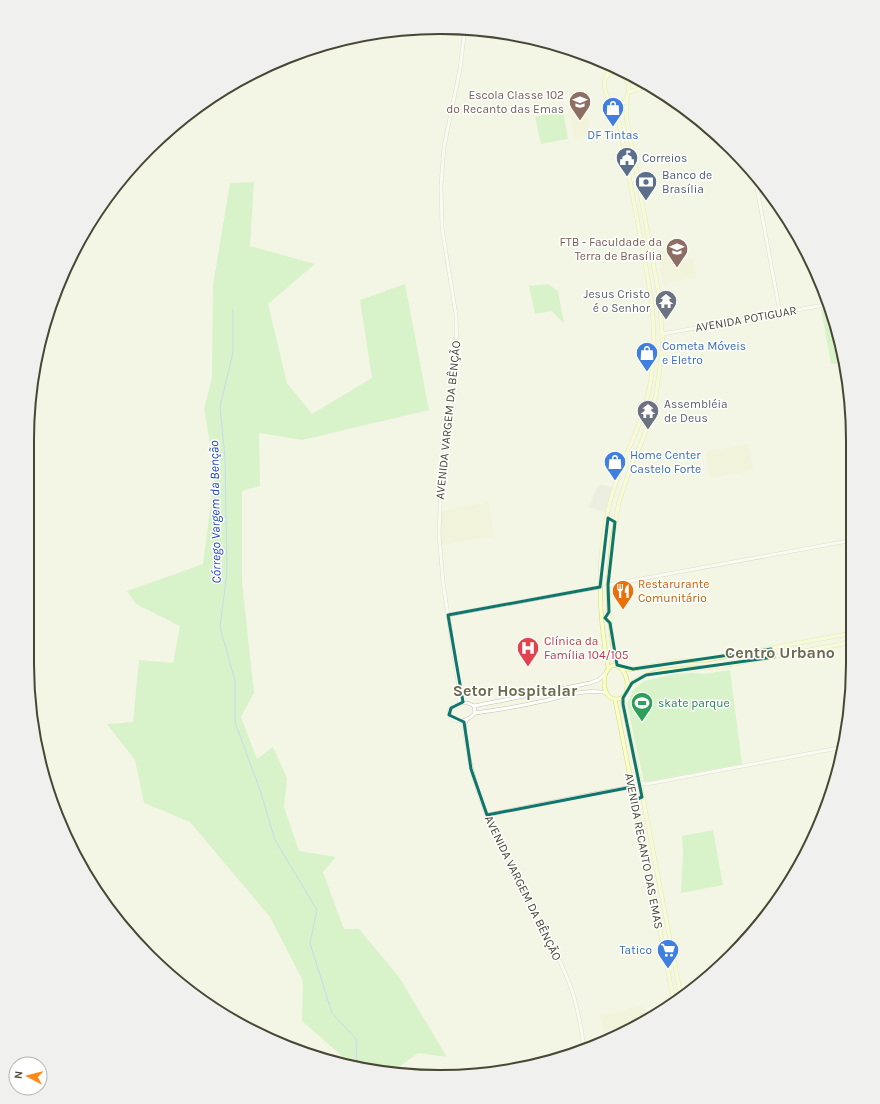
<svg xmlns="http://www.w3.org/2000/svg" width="880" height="1104" font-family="Karla,sans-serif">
<rect width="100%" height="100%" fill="#f4f5e5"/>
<g fill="#edefcd">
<path d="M585,105L591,135L575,139L569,108Z"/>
<path d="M672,249L676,261L694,258L696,277L663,284L657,251Z"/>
<path d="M748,444L754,470L710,478L705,452Z"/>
<path d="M488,502L494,536L441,545V511Z"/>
<path d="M644,1006L647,1021L616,1034L605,1036L600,1015Z"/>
</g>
<g fill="#b7eea9">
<path d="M563,110L568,139L541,144L535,117Z"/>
<path d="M254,182L250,246L315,264L268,304L287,383L312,414L372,378L360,300L405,284L429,410L302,440L259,433L260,486L242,491V582L254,693L241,717L257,759L273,747L287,778L284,807L299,851L336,857L323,872L344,929H359L399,977L447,1057L418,1053L394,1071L344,1064L343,1057L302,1021L303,981L270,917L190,822L144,803L135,760L107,724L133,722L139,660L173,663L180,626L136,604L127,591L203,564L215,472L204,409L212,378L213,285L230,183Z"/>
<path d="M548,284L558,291L564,324L552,311L535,314L529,286Z"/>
<path d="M831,307L842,363L831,364L821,309Z"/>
<path d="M730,670L742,764L644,782L627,704L633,690L644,681L675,674L693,673L704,674Z"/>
<path d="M713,830L723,885L681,893L683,854L682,836Z"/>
</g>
<path fill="#e5e5de" d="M599,484L612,487L605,512L588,507Z"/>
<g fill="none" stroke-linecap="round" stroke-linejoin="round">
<path stroke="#9bb1f8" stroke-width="1" d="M233,309V352L220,407L225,458L227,572L220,627L235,681V722L261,793L275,840L317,910L310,943L332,1013L356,1039L357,1066"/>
<g stroke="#c1c1a7" stroke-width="4">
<g id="tertiary">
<path d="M754,172L780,313"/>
<path d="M662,334L830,304"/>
<path d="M608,585L853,540"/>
<path d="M448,615L600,587"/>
<path d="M461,703H468L474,706L475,713C468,721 458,724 450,717L449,711L453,706Z"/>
<path d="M459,704L460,695L443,582L439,534L441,485L457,353L456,315L442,228L441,185L444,147L460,69L465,28"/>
<path d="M474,706L590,683L598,680L604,675"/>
<path d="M475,713C498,710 521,706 543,701C563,697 586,688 607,693"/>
<path d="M467,719C462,727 466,737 467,746C480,831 536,901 568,980C577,1001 581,1025 584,1048"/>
<path d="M640,783L647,784L844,747"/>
<path d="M487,815L593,794L626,788H632"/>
</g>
</g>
<g stroke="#d0d68e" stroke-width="4.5">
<g id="secondary">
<path d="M619,68C621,74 626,77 628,84C629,90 629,96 625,101C610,120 590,67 620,72"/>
<path d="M607,77L608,64"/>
<path d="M627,80H639"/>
<path d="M629,92L649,86"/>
<path d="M606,520L608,518H612L615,522"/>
<path d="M613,665C629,666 633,697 618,699C602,702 599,672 613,665Z"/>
<path d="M617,665L614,657L609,612L608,585L612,540L619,502L631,466L643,439L656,395L663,346L659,295L626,115L627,100"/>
<path d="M608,667C597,606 596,541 616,482C624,456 638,432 645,406C649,392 652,376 653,362C657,321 648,279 641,239C633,200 627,162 619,123L613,104"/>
<path d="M622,669H633L679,661L707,660L853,633"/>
<path d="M627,688C649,664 692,670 722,666L853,642"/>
<path d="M623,698V704L640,783L681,997"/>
<path d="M615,699L674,1002"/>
</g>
</g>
<use href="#tertiary" stroke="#fff" stroke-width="3"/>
<use href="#secondary" stroke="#f9ffc5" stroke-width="3.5"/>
</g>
<path d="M0 0H880V1104H0ZM608,518L615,522L608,585L609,612L605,618L610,623L617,665L633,669L771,649L770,653L774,657L646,675L632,683L623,698V704L642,797L635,800L632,787L487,815L471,769L464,722L449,715L451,708L463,702L448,615L600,587Z" fill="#f4f5e5" fill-opacity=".55" fill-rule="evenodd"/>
<path fill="none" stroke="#0f766e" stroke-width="3" stroke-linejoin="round" d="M608,518L615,522L608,585L609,612L605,618L610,623L617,665L633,669L771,649L770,653L774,657L646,675L632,683L623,698V704L642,797L635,800L632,787L487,815L471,769L464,722L449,715L451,708L463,702L448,615L600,587Z"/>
<defs>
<g id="school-pin" transform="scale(1.15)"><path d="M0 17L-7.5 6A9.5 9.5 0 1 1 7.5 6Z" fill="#8d6e63" stroke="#fff"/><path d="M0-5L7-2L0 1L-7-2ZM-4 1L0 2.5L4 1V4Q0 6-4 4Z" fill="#fff"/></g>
<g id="shop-pin" transform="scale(1.15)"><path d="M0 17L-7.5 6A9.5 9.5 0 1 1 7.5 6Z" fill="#3f7fe0" stroke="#fff"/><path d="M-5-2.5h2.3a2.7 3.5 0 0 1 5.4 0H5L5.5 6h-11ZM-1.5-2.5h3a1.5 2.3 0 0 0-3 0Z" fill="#fff"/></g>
<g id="civic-pin" transform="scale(1.15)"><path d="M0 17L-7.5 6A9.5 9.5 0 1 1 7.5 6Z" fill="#5c6f8a" stroke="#fff"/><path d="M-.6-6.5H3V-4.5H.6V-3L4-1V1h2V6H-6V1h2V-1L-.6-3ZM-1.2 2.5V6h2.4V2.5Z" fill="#fff"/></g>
<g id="bank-pin" transform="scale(1.15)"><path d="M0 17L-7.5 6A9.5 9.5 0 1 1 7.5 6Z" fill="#5c6f8a" stroke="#fff"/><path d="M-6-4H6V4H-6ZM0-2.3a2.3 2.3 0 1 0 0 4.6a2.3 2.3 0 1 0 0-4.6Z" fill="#fff"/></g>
<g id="university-pin" transform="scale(1.15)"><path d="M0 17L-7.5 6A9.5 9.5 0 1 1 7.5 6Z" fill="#8d6e63" stroke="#fff"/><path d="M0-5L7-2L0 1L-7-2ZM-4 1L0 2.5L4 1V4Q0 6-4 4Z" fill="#fff"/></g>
<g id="temple-pin" transform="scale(1.15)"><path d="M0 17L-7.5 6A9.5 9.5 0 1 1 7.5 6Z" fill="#6b7280" stroke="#fff"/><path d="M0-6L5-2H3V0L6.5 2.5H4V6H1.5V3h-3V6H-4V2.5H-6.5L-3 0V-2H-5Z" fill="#fff"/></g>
<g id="restaurant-pin" transform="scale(1.15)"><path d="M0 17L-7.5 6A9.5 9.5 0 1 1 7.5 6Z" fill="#e8710a" stroke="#fff"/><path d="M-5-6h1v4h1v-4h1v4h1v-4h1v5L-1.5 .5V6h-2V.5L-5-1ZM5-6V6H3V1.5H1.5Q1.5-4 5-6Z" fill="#fff"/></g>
<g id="hospital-pin" transform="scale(1.15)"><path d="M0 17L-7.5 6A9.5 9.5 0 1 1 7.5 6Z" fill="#e0444e" stroke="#fff"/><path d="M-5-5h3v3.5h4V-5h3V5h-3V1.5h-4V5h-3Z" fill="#fff"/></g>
<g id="stadium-pin" transform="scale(1.15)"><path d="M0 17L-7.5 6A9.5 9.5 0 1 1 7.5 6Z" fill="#2e9e5b" stroke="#fff"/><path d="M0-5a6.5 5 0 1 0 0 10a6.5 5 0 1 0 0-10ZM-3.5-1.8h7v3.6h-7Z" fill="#fff"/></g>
<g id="supermarket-pin" transform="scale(1.15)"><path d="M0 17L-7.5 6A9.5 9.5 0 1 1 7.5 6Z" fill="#3f7fe0" stroke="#fff"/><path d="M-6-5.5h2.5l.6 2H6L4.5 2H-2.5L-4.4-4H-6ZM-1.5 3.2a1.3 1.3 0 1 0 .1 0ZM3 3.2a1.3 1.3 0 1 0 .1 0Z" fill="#fff"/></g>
</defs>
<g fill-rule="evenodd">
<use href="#school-pin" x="580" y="102"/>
<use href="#shop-pin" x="613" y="108"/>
<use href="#civic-pin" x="627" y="158"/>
<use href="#bank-pin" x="646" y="182"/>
<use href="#university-pin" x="677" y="249"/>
<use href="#temple-pin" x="666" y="301"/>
<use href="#shop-pin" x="647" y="353"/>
<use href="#temple-pin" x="648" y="411"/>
<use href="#shop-pin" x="615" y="462"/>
<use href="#restaurant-pin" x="623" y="591"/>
<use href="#hospital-pin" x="528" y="648"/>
<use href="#stadium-pin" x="642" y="703"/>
<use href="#supermarket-pin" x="668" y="950"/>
</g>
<g text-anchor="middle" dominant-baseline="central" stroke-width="3" stroke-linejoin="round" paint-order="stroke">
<g font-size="12" fill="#785e54" stroke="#fff" text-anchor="end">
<text x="564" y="95">Escola Classe 102<tspan x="564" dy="14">do Recanto das Emas</tspan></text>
<text x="662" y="242">FTB - Faculdade da<tspan x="662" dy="14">Terra de Brasília</tspan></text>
</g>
<g font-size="12" fill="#366cbe" stroke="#fff" text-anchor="start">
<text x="613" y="135" text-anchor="middle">DF Tintas</text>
<text x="662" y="346">Cometa Móveis<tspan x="662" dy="14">e Eletro</tspan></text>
<text x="630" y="455">Home Center<tspan x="630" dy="14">Castelo Forte</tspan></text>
<text x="652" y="950" text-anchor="end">Tatico</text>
</g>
<g font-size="12" fill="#4e5e75" stroke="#fff" text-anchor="start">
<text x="642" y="158">Correios</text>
<text x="662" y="175">Banco de<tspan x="662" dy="14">Brasília</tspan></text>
</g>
<g font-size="12" fill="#5b616d" stroke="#fff" text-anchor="end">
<text x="650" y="294">Jesus Cristo<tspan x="650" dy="14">é o Senhor</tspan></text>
<text x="664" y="404" text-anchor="start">Assembléia<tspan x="664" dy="14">de Deus</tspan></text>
</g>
<g font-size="12" fill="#484734" stroke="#fff">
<text transform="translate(746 319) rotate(-10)">AVENIDA POTIGUAR</text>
<text transform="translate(448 420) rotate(-84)">AVENIDA VARGEM DA BÊNÇÃO</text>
<text transform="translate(644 851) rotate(79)">AVENIDA RECANTO DAS EMAS</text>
<text transform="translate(523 888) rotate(64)">AVENIDA VARGEM DA BÊNÇÃO</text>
</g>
<g font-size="12" fill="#c56008" stroke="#fff" text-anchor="start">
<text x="638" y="584">Restarurante<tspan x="638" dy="14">Comunitário</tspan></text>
</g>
<g font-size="12" fill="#be3a42" stroke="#fff" text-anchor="start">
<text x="544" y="641">Clínica da<tspan x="544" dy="14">Família 104/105</tspan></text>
</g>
<g font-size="12" fill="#27864d" stroke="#fff" text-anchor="start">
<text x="658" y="703">skate parque</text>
</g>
<g font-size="13" font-style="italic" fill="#2145c0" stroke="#fff">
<text transform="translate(215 512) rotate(-91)">Córrego Vargem da Benção</text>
</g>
<g font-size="16" font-weight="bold" fill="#6c6a4a" stroke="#fff">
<text x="780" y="652">Centro Urbano</text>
<text x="515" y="690">Setor Hospitalar</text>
</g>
</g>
<path d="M0 0H880V1104H0ZM440 34H440A406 406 0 0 1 846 440V664A406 406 0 0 1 440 1070H440A406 406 0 0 1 34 664V440A406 406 0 0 1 440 34Z" fill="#f0f0ef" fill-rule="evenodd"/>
<path fill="none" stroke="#484734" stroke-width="2" d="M440 34H440A406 406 0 0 1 846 440V664A406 406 0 0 1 440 1070H440A406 406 0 0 1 34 664V440A406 406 0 0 1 440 34Z"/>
<g transform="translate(28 1076) rotate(277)"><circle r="19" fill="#ffffff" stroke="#b6b5ae"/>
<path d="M0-3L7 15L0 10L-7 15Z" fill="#ff8912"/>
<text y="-6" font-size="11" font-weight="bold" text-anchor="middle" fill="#484734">N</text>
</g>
</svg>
